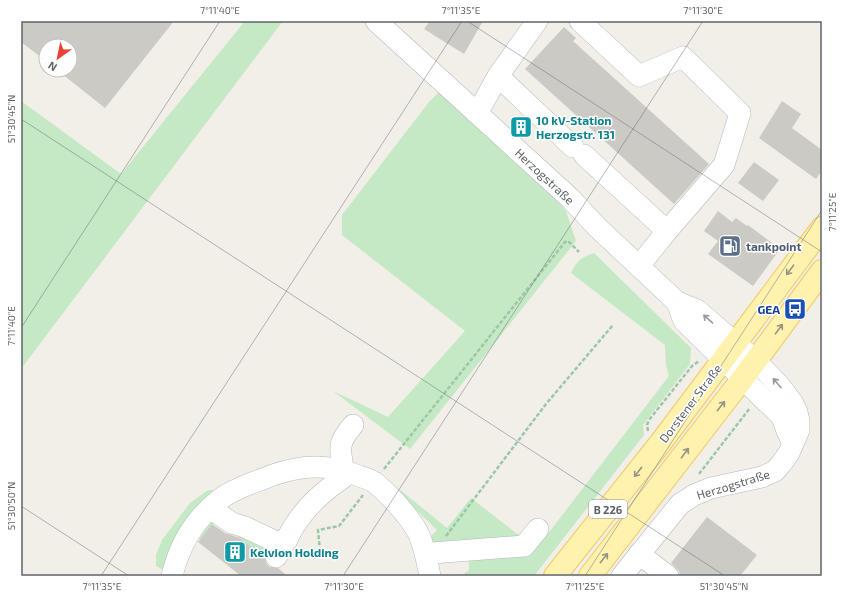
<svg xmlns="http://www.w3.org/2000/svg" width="843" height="597" font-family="'Exo 2',sans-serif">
<rect width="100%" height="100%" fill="#f1efe8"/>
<g fill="#c5e8c5">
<path d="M245,21H283L21,369V101L121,174Z"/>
<path d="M441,90L538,180L566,211L576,241L410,449L333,391L388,417L465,331L342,235V215L429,102Z"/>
<path d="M594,253L691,348L690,364L643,425L644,435L534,576H461L469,570L468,547L437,552L428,539L437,530L399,493V489L447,528L471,498L525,540L547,535L669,376L666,365L665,345L571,273C576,261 582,257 594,253Z"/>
<path d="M208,490H217L207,504L275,545L268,560L235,534L231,535L214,522L200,539H192L166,571L156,566V555L162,540L190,503Z"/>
</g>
<g fill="#cccac5">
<path d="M21,21H174L105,108L57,70H70V46H46V61L21,42Z"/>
<path d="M430,21H483L464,54L424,29Z"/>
<path d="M564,27L576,38L573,41L709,164L674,204L525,69Z"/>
<path d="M782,101L801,114L792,128L822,150V171L816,179L759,138Z"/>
<path d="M754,162L779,180L763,201L738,183Z"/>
<path d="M718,211L732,222L736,218L747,226L748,225L780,249L753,286L708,254L718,241L704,231Z"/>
<path d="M707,517L757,555L740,576H680L679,571L671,563Z"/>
<path d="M212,524L225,533L240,538L264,557L266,563L269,567L278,568L287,576H241L198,542Z"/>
</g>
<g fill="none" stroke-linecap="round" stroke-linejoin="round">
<g stroke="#b5b8bc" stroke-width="22">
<g id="minor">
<path d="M376,21L570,198L598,228L677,302L697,310L756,361L780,386L792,402L797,412L799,421V430L789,453L781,464L775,471L762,477L711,488L694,495L680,504L622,576"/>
<path d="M580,21L639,76L683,57L740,113L724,165L667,231L639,266"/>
<path d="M498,76L573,147"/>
<path d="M475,112L483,103L498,76L537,21"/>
<path d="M584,155L667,231"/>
<path d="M677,302L684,321L782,417L787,431L793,443"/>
<path d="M210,508L232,523L245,527L276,542L287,540"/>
<path d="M639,554L668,576"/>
<path d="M426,555L432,553L524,546L538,529"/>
<path d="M276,557C282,548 287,538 293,528C306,506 324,491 344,477C342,451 334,447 353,425"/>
<path d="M172,576C179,546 195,519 219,500C230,491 246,485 260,480C291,467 319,462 351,473C358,476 367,478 374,482C382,488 389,496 396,503C404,512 414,523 419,535C425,548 427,562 430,576"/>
</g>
</g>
<g stroke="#f2c960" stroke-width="24">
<g id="major">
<path d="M555,576L662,441L822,228"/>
<path d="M590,576L743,378L822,271"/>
</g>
</g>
<g stroke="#9cc7a9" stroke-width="2.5" stroke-dasharray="4 2" stroke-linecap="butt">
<path d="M648,431L647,425L649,420L692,366L699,361"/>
<path d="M384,469L565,242L568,241L579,252"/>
<path d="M699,474L750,408"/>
<path d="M446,536L546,404L613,325"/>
<path d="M320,551L318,530L339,526L363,495"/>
</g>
<use href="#minor" stroke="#fff" stroke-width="21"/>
<use href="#major" stroke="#fff2af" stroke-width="22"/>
</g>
<defs><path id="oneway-shaft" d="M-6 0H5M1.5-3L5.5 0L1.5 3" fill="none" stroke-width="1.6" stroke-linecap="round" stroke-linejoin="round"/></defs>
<g stroke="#979581">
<use href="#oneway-shaft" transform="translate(790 270) rotate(127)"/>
<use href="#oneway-shaft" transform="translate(779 329) rotate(-53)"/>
<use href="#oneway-shaft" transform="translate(721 406) rotate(-52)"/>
<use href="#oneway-shaft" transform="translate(685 453) rotate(-53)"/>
<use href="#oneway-shaft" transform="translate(638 472) rotate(128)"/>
<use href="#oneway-shaft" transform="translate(604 558) rotate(-52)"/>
</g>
<g stroke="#979a9d">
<use href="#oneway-shaft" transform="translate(708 319) rotate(-139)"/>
<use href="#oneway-shaft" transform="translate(777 383) rotate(-131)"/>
</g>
<path fill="none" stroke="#5f6368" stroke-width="1" stroke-opacity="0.45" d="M467,21L822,252M21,119L725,576M21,328L220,21M21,506L129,576M101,576L462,21M343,576L703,21M585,576L822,210"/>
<defs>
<g id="building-square" transform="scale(1.15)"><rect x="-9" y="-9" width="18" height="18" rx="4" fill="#0f9aa8" stroke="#fff"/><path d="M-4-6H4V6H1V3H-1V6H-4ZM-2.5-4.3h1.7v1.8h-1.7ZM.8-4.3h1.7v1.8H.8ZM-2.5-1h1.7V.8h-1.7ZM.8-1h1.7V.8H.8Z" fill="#fff"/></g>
<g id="fuel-square" transform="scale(1.15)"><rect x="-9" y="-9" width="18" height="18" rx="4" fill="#5c6f8a" stroke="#fff"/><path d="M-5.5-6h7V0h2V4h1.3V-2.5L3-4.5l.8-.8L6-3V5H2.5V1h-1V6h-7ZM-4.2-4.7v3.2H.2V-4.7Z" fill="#fff"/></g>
<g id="bus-square" transform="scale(1.15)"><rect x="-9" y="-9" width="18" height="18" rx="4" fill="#1a4fb4" stroke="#fff"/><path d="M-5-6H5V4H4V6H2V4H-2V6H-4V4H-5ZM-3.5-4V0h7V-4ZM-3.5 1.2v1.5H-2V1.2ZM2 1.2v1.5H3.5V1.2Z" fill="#fff"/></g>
</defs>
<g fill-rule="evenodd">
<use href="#building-square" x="521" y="127"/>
<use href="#fuel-square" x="730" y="246"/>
<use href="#bus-square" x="795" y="309"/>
<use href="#building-square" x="235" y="552"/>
</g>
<g text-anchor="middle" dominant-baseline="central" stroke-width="3" stroke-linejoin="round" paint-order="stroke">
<rect fill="#fff" stroke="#8f9295" stroke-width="1" x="589" y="500" width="38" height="18" rx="3"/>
<g font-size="11" font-weight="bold" fill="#5f6368">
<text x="608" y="509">B 226</text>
</g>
<g font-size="12" font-weight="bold" fill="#0d838f" stroke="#fff" text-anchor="start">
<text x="536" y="120">10 kV-Station<tspan x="536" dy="14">Herzogstr. 131</tspan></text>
<text x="250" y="552">Kelvion Holding</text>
</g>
<g font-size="12" fill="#5f6368" stroke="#fff">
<text transform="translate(545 176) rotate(43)">Herzogstraße</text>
<text transform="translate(690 403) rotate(-53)">Dorstener Straße</text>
<text transform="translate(733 484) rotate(-17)">Herzogstraße</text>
</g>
<g font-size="12" font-weight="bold" fill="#4e5e75" stroke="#fff" text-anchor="start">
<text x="746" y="246">tankpoint</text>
</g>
<g font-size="12" font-weight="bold" fill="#164399" stroke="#fff" text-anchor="end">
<text x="780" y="309">GEA</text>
</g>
</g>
<rect width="843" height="597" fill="none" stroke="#ffffff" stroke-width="44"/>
<g transform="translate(58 58) rotate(213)"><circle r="19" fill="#ffffff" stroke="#bfc1c3"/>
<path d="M0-3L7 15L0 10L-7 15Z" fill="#ea4335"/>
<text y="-6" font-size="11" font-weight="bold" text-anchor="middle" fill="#5f6368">N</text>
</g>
<rect x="22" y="22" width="799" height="553" fill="none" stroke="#5f6368" stroke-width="1.5"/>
<g font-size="10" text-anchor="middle" fill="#5f6368">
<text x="220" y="14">7°11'40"E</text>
<text x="461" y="14">7°11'35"E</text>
<text x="703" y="14">7°11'30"E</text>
<text transform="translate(11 119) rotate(-90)" y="4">51°30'45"N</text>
<text transform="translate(832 212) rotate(-90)" y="4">7°11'25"E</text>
<text transform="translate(11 326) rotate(-90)" y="4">7°11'40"E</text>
<text transform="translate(11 506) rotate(-90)" y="4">51°30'50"N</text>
<text x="102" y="590">7°11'35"E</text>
<text x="344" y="590">7°11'30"E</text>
<text x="585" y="590">7°11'25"E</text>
<text x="724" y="590">51°30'45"N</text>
</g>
</svg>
